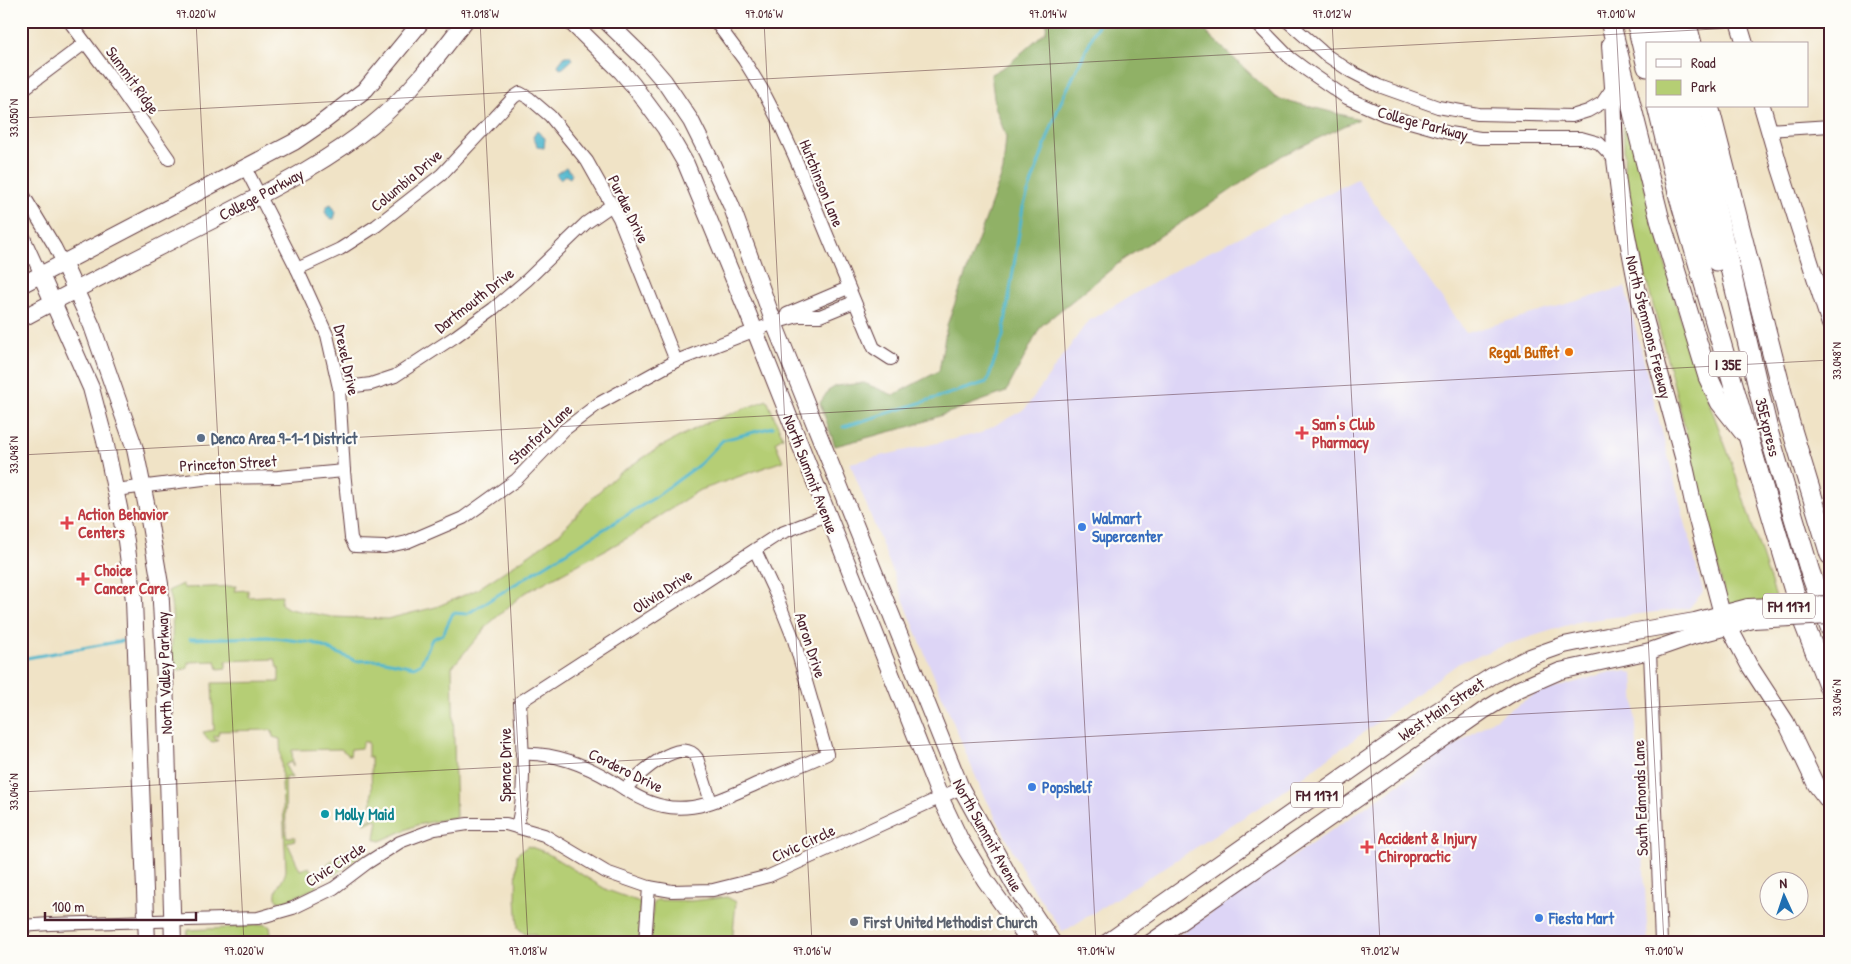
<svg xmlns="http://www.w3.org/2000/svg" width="1851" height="964" font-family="'Patrick Hand',sans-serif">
<rect width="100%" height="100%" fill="#fdfcf7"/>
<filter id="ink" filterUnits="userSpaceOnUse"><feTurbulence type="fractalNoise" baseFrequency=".02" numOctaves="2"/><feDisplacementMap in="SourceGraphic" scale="10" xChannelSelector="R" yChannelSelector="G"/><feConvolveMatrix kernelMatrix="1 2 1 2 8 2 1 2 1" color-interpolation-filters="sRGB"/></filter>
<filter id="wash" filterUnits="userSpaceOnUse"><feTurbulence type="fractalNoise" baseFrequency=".0096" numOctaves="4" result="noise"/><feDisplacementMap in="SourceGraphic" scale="20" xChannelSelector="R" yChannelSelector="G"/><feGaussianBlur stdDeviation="1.12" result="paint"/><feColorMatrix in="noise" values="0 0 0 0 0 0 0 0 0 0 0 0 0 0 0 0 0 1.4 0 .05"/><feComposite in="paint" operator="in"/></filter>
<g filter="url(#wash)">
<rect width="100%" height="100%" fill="#f0e3c6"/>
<g fill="#ddd5f6">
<path d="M1357,179L1466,333L1625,287L1703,592L1689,608L1581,621L1505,645L1459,663L1269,801L1063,932L1031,886L980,787L926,657L850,463L981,433L1025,409L1088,321L1189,262Z"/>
<path d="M1626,671L1633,674L1648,943H1167L1485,725L1535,694L1610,672Z"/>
</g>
<g fill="#b5ce74" stroke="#807650">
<path d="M1623,105L1676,304L1698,373L1730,458L1778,604L1732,624L1698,488L1684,424L1631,220L1625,190Z"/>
<path d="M767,400L783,437L775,442L783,461L698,491L653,520L633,535L523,594L490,623L452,667L456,817L417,825L380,841L375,839L378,820L375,819L365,824V820L372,819L371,757H368V742H363L361,748L351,749L350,756L341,749L292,750L293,767L291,762L285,765L292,778L285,777L286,834L287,837H295V840L287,842L300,870L309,867L317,882L315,888L283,902L277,901C272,888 284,883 286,870L280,739L273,737L272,730L219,731L218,736H214L215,739H218L217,741L213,742L208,740L203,732L214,730L212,683L279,682V668L277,667L275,659L226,661V668L218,669L216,661L189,662L188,668L179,671L171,667C171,642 176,615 168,591L182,584L184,588L236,586L234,591L248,590V597L282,595L281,604L289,609L332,617L387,619L436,607L476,590L520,561L560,533L592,498L618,474L660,447L706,423Z"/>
<path d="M360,843L366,847L363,853L333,876L328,875L326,870L328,863Z"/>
<path d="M528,846L545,852L607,890L640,902V943H536L535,934H525L518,928L516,899L517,854Z"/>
<path d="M727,897L736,902L732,943H651L653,903L657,900L691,901Z"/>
<path d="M266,924L270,927L271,934L268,940L211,943L209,941L207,943H181L187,935L188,930L227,928Z"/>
</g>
<path fill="#90b166" stroke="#6d6848" d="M1047,21H1208L1207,33L1276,98L1359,119L1281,156L1215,201L1124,259L1041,326L1006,392L912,426L835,446L820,403L828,391L836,386L864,383L893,395L939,371L947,325L1003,171L1006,137L995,106L991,74L1009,64L1046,31Z"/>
<g fill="#50b7ce" stroke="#4d6b7c">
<path d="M565,56H570L572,60L563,68L560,69L558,65Z"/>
<path d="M537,131L545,138L544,148L537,147L536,142L533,137Z"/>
<path d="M566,167L572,174L570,178L565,175L560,179L556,174Z"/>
<path d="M331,204L336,212L334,219L329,218L325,212L327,206Z"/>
</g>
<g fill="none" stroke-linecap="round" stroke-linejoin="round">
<g stroke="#50b7ce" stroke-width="3">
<path d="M843,427L987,382L1003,336L1023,207L1059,106L1100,21"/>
<path d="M190,639L268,637L314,643L356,661L380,660L414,667L421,663L432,639L443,634L453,613L467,614L654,498L700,464L723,440L773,427"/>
<path d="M21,659L122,641"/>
</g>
</g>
</g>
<g filter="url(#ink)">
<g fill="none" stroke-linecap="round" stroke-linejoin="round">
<g stroke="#633c42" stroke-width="14">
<g id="minor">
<path d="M69,21L120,89L169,159"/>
<path d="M715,21L744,60L763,91L779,122L794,155L874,348L891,359"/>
<path d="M1254,21L1289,57L1305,69L1347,98L1385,115L1449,133L1480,138H1581L1599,143L1615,160"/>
<path d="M1287,21L1326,55L1350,71L1379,86L1438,107L1478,114L1572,116L1588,111L1602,103L1613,87"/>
<path d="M21,91L85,43"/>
<path d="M1768,130L1830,126"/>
<path d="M245,167L297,269L327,335L339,388L344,471L351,538L355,546L385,547L407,542L463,518L516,480L564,430L598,404L676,361L774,323L798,316H820L854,302"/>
<path d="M21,191L55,247L63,263"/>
<path d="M21,231L41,275"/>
<path d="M297,269L340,249L376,226L441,175L514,97L520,93L529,98L550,116L587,161L619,218L676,361"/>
<path d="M787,314L848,288"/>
<path d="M339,388L371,384L395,376L456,336L493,309L527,280L586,223L612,205"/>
<path d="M115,490L211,478L278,477L344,471"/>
<path d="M1650,651L1661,943"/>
<path d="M522,754C553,752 586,765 612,781C628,791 643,802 663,806C696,814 731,795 761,782C783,773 805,764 827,754L794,640L776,595L755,550"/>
<path d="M625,789C638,775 681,734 697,758L711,802"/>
<path d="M517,827C527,787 522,744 520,702L779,534L827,515"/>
<path d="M21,926L50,924L258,918L293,908L334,888L367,863L400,842L435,829L468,824H506L544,835L606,872L649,887L672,891L713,890L769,876L961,788"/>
<path d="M645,943L649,887"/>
</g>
</g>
<g stroke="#633c42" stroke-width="18">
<g id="major">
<path d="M570,21L621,71L633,85L665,128L686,164L747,311L940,797L960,839L985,880L1030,943"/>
<path d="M606,21L646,60L664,81L691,121L707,153L731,205L774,323L961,788L1013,883L1053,943"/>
<path d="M1738,21L1745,44"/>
<path d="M1610,45L1613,87L1615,160L1620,199L1639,297L1683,457L1696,516L1722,614L1749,665L1786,722L1816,785L1830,803"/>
<path d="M1762,106L1780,168L1830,324"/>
<path d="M63,263L92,326L135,449L147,508L160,584L165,678L173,943"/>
<path d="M41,275L91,388L105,441L126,541L134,600L147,943"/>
<path d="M21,285L294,142L319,125L366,89L422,21"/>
<path d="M21,319C84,285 149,252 213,220C268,191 323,165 372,125C408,96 437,58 465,21"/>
<path d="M1106,943L1426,718L1492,676L1530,657L1564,645L1607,636L1695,621L1748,607"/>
<path d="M1150,943L1483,711L1519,689L1560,671L1650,651L1693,636L1753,620"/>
</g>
</g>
<g stroke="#633c42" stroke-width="21">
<g id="highway">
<path d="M1610,21L1660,220L1708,377L1720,402L1743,431"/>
<path d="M1636,21L1647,67"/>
<path d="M1653,21L1658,44"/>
<path d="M1667,21L1673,44"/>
<path d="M1686,21L1692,44"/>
<path d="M1657,106L1679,197L1755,460L1803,621L1830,690"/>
<path d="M1672,106L1716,261"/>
<path d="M1690,106L1711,187L1769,434L1810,572L1830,628"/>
<path d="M1709,106L1789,420L1830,555"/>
</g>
</g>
<use href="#minor" stroke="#fff" stroke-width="12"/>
<use href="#major" stroke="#fff" stroke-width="16"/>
<use href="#highway" stroke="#fff" stroke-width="19"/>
<g stroke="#633c42" stroke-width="18" stroke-linecap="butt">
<g id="major-bridge">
<path d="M1748,607L1830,604"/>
<path d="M1753,620L1830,616"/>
</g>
</g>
<use href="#major-bridge" stroke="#fff" stroke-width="16"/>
</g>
</g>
<path fill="none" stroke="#4a1f2b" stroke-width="1" stroke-opacity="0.45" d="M196,21L244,943M480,21L528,943M764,21L812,943M1048,21L1096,943M1332,21L1380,943M1616,21L1664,943M21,118L1830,23M21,455L1830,360M21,792L1830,698"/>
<circle fill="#e8710a" stroke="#fdfcf7" stroke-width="2" cx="1569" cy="352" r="5"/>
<g fill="#e0444e" stroke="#fdfcf7" stroke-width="2">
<path d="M1299.5 425.5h5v5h5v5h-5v5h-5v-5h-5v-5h5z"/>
<path d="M64.5 515.5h5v5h5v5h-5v5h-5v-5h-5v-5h5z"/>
<path d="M80.5 571.5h5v5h5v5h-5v5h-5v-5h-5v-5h5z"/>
<path d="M1364.5 839.5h5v5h5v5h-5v5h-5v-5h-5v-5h5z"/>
</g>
<circle fill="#5c6f8a" stroke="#fdfcf7" stroke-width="2" cx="201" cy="438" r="5"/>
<g fill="#3f7fe0" stroke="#fdfcf7" stroke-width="2">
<circle cx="1082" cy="527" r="5"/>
<circle cx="1032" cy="787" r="5"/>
<circle cx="1539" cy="918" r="5"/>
</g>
<circle fill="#0f9aa8" stroke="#fdfcf7" stroke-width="2" cx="325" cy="814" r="5"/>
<circle fill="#6b7280" stroke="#fdfcf7" stroke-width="2" cx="854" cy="922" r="5"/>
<g text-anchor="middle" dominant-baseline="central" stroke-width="4.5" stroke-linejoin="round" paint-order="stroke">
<g fill="#fdfcf7" stroke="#806168" stroke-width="1">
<rect x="1709" y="351.5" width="38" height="25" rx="4"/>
<rect x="1763" y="593.5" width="52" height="25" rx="4"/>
<rect x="1291" y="782.5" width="52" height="25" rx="4"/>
</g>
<g font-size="15" font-weight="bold" fill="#4a1f2b">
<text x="1728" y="364">I 35E</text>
<text x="1789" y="606">FM 1171</text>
<text x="1317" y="795">FM 1171</text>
</g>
<g font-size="16" fill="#4a1f2b" stroke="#fdfcf7">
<text transform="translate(133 80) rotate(54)">Summit Ridge</text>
<text transform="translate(1423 123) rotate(15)">College Parkway</text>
<text transform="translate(406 180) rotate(-40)">Columbia Drive</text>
<text transform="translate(822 183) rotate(68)">Hutchinson Lane</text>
<text transform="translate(261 194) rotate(-28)">College Parkway</text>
<text transform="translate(629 209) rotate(64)">Purdue Drive</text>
<text transform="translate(474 300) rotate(-38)">Dartmouth Drive</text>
<text transform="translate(1649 327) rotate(76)">North Stemmons Freeway</text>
<text transform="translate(347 360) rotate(78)">Drexel Drive</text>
<text transform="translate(1768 427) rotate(76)">35Express</text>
<text transform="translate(540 434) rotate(-43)">Stanford Lane</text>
<text transform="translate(228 463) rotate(-3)">Princeton Street</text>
<text transform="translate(811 474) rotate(69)">North Summit Avenue</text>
<text transform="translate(662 591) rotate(-33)">Olivia Drive</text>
<text transform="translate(811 645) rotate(72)">Aaron Drive</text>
<text transform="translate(164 673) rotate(-92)">North Valley Parkway</text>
<text transform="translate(1441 709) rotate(-34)">West Main Street</text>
<text transform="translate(505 765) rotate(-90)">Spence Drive</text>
<text transform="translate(626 770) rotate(26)">Cordero Drive</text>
<text transform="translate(1640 798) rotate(-92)">South Edmonds Lane</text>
<text transform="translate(988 835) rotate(61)">North Summit Avenue</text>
<text transform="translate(803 843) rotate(-25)">Civic Circle</text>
<text transform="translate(335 864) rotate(-33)">Civic Circle</text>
</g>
<g font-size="16" font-weight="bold" fill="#c56008" stroke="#fdfcf7" text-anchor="end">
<text x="1559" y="352">Regal Buffet</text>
</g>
<g font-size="16" font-weight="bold" fill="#be3a42" stroke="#fdfcf7" text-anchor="start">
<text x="1312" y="424">Sam's Club<tspan x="1312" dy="18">Pharmacy</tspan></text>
<text x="78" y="514">Action Behavior<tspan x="78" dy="18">Centers</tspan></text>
<text x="94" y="570">Choice<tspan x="94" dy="18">Cancer Care</tspan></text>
<text x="1378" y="838">Accident &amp; Injury<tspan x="1378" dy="18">Chiropractic</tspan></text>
</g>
<g font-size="16" font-weight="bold" fill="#4e5e75" stroke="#fdfcf7" text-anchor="start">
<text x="211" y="438">Denco Area 9-1-1 District</text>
</g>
<g font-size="16" font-weight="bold" fill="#366cbe" stroke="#fdfcf7" text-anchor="start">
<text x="1092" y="518">Walmart<tspan x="1092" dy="18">Supercenter</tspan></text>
<text x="1042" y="787">Popshelf</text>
<text x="1549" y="918">Fiesta Mart</text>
</g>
<g font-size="16" font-weight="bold" fill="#0d838f" stroke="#fdfcf7" text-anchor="start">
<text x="335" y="814">Molly Maid</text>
</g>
<g font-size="16" font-weight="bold" fill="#5b616d" stroke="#fdfcf7" text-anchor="start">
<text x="864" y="922">First United Methodist Church</text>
</g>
</g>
<rect width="1851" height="964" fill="none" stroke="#fdfcf7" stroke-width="55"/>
<rect x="1646" y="42" width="162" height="65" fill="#fdfcf7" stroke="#b5a4a5"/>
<rect x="1656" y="59" width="25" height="8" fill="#ffffff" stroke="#b5a4a5"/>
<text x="1691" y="68" font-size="15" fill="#4a1f2b">Road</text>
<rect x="1656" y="80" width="25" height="15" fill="#b5ce74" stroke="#b5a4a5"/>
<text x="1691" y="92" font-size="15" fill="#4a1f2b">Park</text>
<g transform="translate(1784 896) rotate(357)"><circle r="24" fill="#fdfcf7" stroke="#b5a4a5"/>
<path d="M0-4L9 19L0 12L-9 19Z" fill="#1f6fb2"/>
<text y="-8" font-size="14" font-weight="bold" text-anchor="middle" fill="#4a1f2b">N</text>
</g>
<path d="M45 912v8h151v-8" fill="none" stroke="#4a1f2b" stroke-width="2.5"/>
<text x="52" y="912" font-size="15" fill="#4a1f2b" stroke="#fdfcf7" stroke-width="4" paint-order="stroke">100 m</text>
<rect x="28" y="28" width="1796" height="908" fill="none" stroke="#4a1f2b" stroke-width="2"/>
<g font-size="12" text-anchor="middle" fill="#4a1f2b">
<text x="196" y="18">97.020°W</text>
<text x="480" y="18">97.018°W</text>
<text x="764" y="18">97.016°W</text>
<text x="1048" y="18">97.014°W</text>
<text x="1332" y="18">97.012°W</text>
<text x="1616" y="18">97.010°W</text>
<text transform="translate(14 118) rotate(-90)" y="4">33.050°N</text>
<text transform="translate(1837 361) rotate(-90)" y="4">33.048°N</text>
<text transform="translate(14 455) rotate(-90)" y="4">33.048°N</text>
<text transform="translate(1837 698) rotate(-90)" y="4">33.046°N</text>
<text transform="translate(14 792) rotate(-90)" y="4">33.046°N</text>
<text x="244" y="955">97.020°W</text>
<text x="528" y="955">97.018°W</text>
<text x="812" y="955">97.016°W</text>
<text x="1096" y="955">97.014°W</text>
<text x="1380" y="955">97.012°W</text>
<text x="1664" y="955">97.010°W</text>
</g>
</svg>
